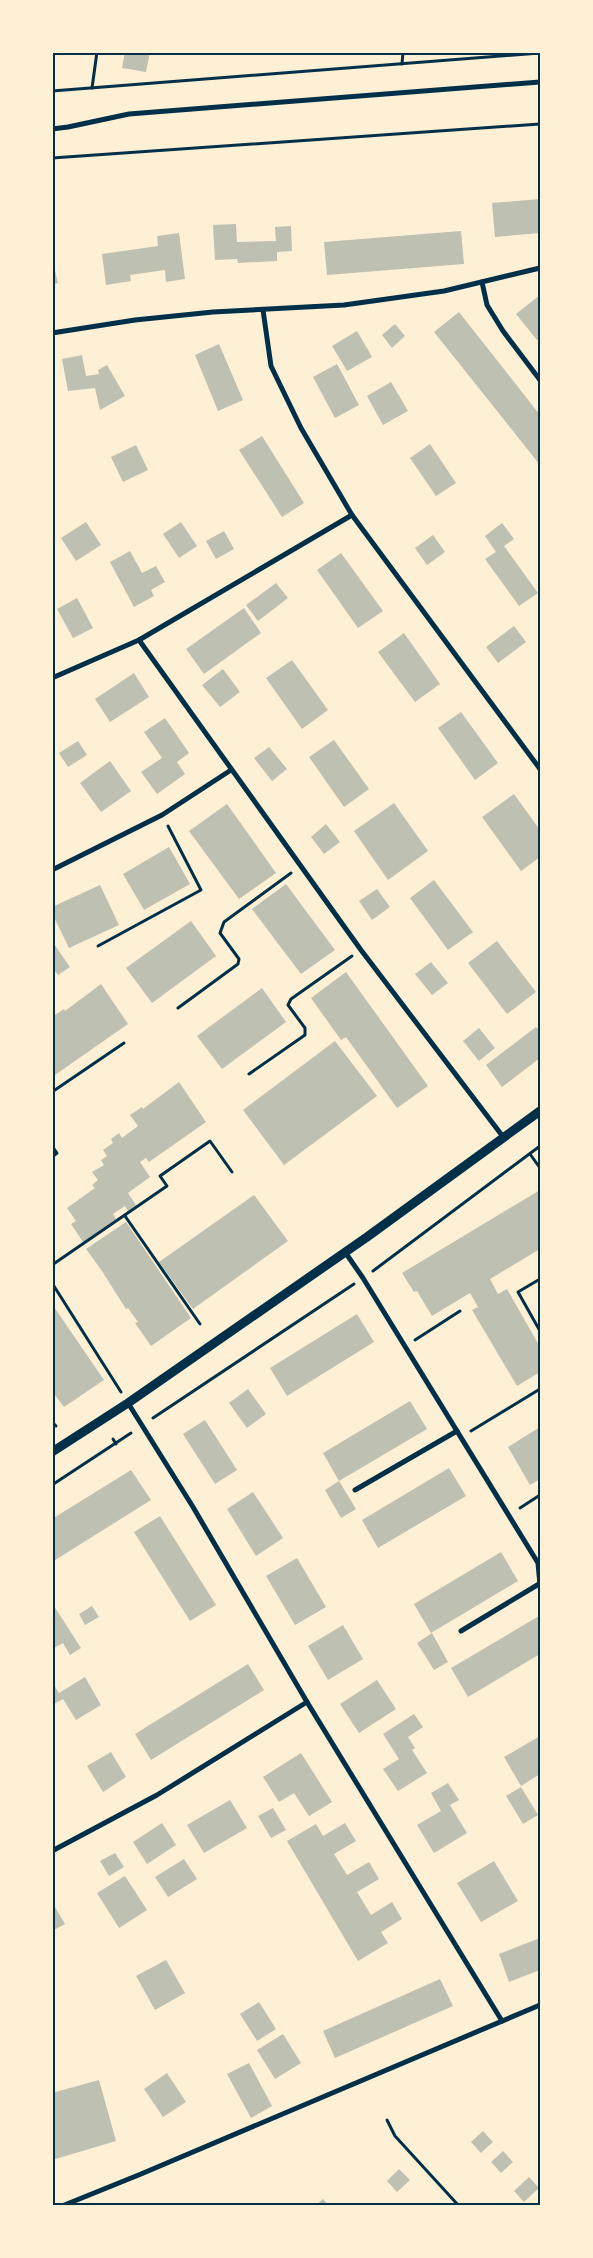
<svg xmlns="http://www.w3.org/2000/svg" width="593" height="2258" font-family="Overpass,sans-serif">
<rect width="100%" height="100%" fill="#fdf0d5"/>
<g fill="#bec0b2">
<path d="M125,52H150L146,72L122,68Z"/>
<path d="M540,199V233L495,237L492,203Z"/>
<path d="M236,224L237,242L276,241L275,227L291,226L292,251L277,252V261L238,263L237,259L215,260L213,225Z"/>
<path d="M461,231L464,264L327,275L324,242Z"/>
<path d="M179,233L185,279L166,282L165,270L130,275L131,281L106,285L102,254L158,246L157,236Z"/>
<path d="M52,258L58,283L52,284Z"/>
<path d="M540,295V337L537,340L516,314Z"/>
<path d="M459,312L540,415V465L434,332Z"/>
<path d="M395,324L405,336L392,348L382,335Z"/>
<path d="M357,331L372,357L347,371L332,346Z"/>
<path d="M219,344L243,400L218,411L195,355Z"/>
<path d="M82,355L86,376L99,374L98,370L107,365L125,396L100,410L95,388L68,391L62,359Z"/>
<path d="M337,364L359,405L335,418L313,377Z"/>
<path d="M391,382L408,411L383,425L367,396Z"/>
<path d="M262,436L304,503L282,517L239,450Z"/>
<path d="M430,444L456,483L436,496L410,458Z"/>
<path d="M136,445L148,470L123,482L111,457Z"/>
<path d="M86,522L101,545L76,561L61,538Z"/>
<path d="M181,522L197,546L179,558L163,534Z"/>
<path d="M502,523L514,539L504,546L538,593L519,606L485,559L496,552L485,536Z"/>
<path d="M224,531L234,549L216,559L206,541Z"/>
<path d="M433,535L445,552L427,565L415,548Z"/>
<path d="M130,551L142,573L156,566L165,582L151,590L154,596L134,607L110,562Z"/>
<path d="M341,553L383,611L358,628L317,570Z"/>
<path d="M276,583L288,598L258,621L246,605Z"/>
<path d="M77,598L93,628L73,638L57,609Z"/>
<path d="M244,608L261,633L204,674L186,649Z"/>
<path d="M514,626L526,642L498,663L486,647Z"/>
<path d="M404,633L440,684L415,702L378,652Z"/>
<path d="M292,660L328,710L302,729L266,678Z"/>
<path d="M223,669L240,692L220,707L202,685Z"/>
<path d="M134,673L149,697L110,722L95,699Z"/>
<path d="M461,712L498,763L475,780L438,728Z"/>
<path d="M165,718L189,753L177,762L185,774L157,794L141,772L162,758L144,732Z"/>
<path d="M334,740L369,789L344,807L309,757Z"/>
<path d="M78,741L87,755L68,767L59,753Z"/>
<path d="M269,747L287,769L272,781L254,758Z"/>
<path d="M110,761L131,791L101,812L80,783Z"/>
<path d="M514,794L540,830V857L521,871L482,817Z"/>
<path d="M394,803L428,851L388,880L354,831Z"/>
<path d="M227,804L276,873L239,899L189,831Z"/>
<path d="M326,824L340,842L324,854L311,837Z"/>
<path d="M169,847L190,884L144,910L123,874Z"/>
<path d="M434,880L473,932L448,950L410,898Z"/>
<path d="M286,884L335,950L301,974L252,909Z"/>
<path d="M100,885L119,925L69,948L52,913V907Z"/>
<path d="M377,889L390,907L372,920L359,901Z"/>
<path d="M191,921L216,956L152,1003L126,968Z"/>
<path d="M52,941L70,967L58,975L52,967Z"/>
<path d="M497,941L536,992L507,1014L468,963Z"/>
<path d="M431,962L448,983L432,995L415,974Z"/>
<path d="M346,972L428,1086L397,1108L346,1037L341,1040L311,998Z"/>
<path d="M101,984L128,1024L52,1077V1017L64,1009L65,1011Z"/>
<path d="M262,988L286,1022L222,1069L197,1036Z"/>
<path d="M536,1027L540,1031V1058L502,1087L486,1065Z"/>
<path d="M479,1028L495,1048L479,1061L463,1041Z"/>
<path d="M335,1041L377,1096L284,1165L243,1110Z"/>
<path d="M179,1082L206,1122L149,1162L146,1158L140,1162L150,1177L128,1193L136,1205L128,1211L125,1206L113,1214L116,1219L83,1242L71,1224L76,1221L67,1208L95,1188L92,1185L98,1180L92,1172L104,1165L101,1160L107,1156L103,1150L113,1143L111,1139L119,1133L122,1138L138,1126L130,1115L142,1107L143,1109Z"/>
<path d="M540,1190V1249L490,1279L498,1294L507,1289L540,1347V1372L517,1386L472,1310L478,1307L470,1293L432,1316L417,1291L414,1292L402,1273Z"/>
<path d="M254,1195L288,1241L193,1309L159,1262Z"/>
<path d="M126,1222L191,1318L151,1346L135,1323L138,1322L128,1308L126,1309L102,1271L86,1249Z"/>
<path d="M52,1304L104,1380L64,1407L52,1391Z"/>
<path d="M357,1314L374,1342L287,1396L270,1368Z"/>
<path d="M248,1389L266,1414L247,1428L229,1403Z"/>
<path d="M410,1401L427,1429L339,1481L323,1453Z"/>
<path d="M205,1420L237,1470L215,1484L183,1434Z"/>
<path d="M540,1427V1479L530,1485L508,1447Z"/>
<path d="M449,1468L466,1496L378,1548L362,1520Z"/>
<path d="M131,1470L151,1500L52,1562V1519Z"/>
<path d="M339,1481L356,1509L341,1518L325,1490Z"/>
<path d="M253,1492L283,1538L256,1556L227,1509Z"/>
<path d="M160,1516L216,1605L190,1621L134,1532Z"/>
<path d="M501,1552L518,1581L431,1633L414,1604Z"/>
<path d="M297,1558L326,1607L295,1625L266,1576Z"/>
<path d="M52,1603L81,1648L70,1655L63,1643L52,1649Z"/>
<path d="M92,1606L99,1617L85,1625L79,1614Z"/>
<path d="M539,1616L540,1654L468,1697L451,1668Z"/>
<path d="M343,1625L363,1659L328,1680L308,1646Z"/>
<path d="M432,1633L448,1662L434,1670L417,1643Z"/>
<path d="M248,1664L264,1690L151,1760L135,1734Z"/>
<path d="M85,1677L101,1705L76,1720L63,1699L52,1705V1682L59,1693Z"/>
<path d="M377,1680L396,1709L359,1733L340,1704Z"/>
<path d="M414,1714L423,1727L408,1737L415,1748L412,1750L427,1773L398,1791L383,1769L399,1759L383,1734Z"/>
<path d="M540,1736V1774L521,1786L504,1757Z"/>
<path d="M111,1752L126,1777L103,1792L87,1766Z"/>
<path d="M301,1753L332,1802L309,1816L294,1793L279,1802L263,1777Z"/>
<path d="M448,1783L459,1800L450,1805L467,1833L434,1853L417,1825L441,1811L431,1793Z"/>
<path d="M521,1787L538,1815L523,1824L506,1796Z"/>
<path d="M230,1800L247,1828L204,1853L187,1825Z"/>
<path d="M273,1808L286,1830L271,1838L258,1816Z"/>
<path d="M162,1823L176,1845L147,1864L133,1842Z"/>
<path d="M345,1823L356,1841L334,1854L347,1875L369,1862L379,1879L357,1892L371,1915L392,1902L402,1919L381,1932L388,1943L358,1961L287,1841L316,1824L323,1836Z"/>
<path d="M115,1853L124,1867L109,1876L100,1861Z"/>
<path d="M184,1859L197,1879L168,1897L155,1877Z"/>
<path d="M494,1861L518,1901L481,1922L457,1883Z"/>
<path d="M125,1876L147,1910L119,1928L97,1893Z"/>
<path d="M55,1907L65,1924L52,1931V1908Z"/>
<path d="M540,1938V1970L509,1982L499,1954Z"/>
<path d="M166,1960L185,1993L155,2010L136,1976Z"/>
<path d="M440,1979L453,2006L335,2058L323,2031Z"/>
<path d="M259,2002L276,2029L257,2041L240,2014Z"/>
<path d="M283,2034L301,2063L275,2079L257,2050Z"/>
<path d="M249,2063L272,2106L251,2118L227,2074Z"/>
<path d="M167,2073L186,2102L163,2117L144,2089Z"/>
<path d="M99,2080L116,2141L52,2160V2093Z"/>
<path d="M483,2131L493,2142L481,2153L471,2142Z"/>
<path d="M503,2151L513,2162L501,2173L491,2162Z"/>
<path d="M399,2169L410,2180L397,2192L387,2181Z"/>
<path d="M529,2177L539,2188L524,2202L514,2191Z"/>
<path d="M323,2199L329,2206H315Z"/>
</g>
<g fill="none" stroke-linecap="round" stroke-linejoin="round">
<g stroke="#003049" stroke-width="3">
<path d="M402,64L403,52"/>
<path d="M92,88L97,52"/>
<path d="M52,91L540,53"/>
<path d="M52,158L540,124"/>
<path d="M98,946L201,890L168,826"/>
<path d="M178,1008L238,964L239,959L220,933L224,922L291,873"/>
<path d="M249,1074L305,1035V1028L288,1005L291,999L352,956"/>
<path d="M52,1092L124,1043"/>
<path d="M52,1146L57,1153L52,1157"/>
<path d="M530,1154L540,1168"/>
<path d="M125,1216L200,1324"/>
<path d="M52,1265L167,1186L160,1176L210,1141L232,1172"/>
<path d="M373,1271L540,1146"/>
<path d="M540,1279L518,1292L540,1331"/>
<path d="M52,1283L121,1392"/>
<path d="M415,1340L460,1311"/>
<path d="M153,1418L354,1284"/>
<path d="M52,1422L56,1426"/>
<path d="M471,1431L540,1389"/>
<path d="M113,1439L116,1444"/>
<path d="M52,1485L131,1433"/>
<path d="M520,1508L540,1495"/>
<path d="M387,2120L395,2136L459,2206"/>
</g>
<g stroke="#003049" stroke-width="5">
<path d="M52,129L68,127L129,114L540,82"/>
<path d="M482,282L487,305L503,331L540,380"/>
<path d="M263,310L271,366L301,428L352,515L540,769"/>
<path d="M52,333L135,320L213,312L344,305L444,291L540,268"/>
<path d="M139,640L361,950L504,1138"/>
<path d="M52,678L139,640L352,515"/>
<path d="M52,870L162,815L231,770"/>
<path d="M345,1252L363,1278L538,1563L540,1585"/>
<path d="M128,1403L193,1507L307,1702L502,2021"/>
<path d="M355,1490L457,1431"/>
<path d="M461,1631L539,1584"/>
<path d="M52,1851L157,1795L307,1702"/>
<path d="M62,2206L141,2174L540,2005"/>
</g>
<path stroke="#003049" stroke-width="9" d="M52,1452L128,1403L367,1237L540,1111"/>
</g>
<rect width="593" height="2258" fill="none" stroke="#fdf0d5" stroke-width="108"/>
<rect x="54" y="54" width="485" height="2150" fill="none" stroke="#003049" stroke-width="2"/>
</svg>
